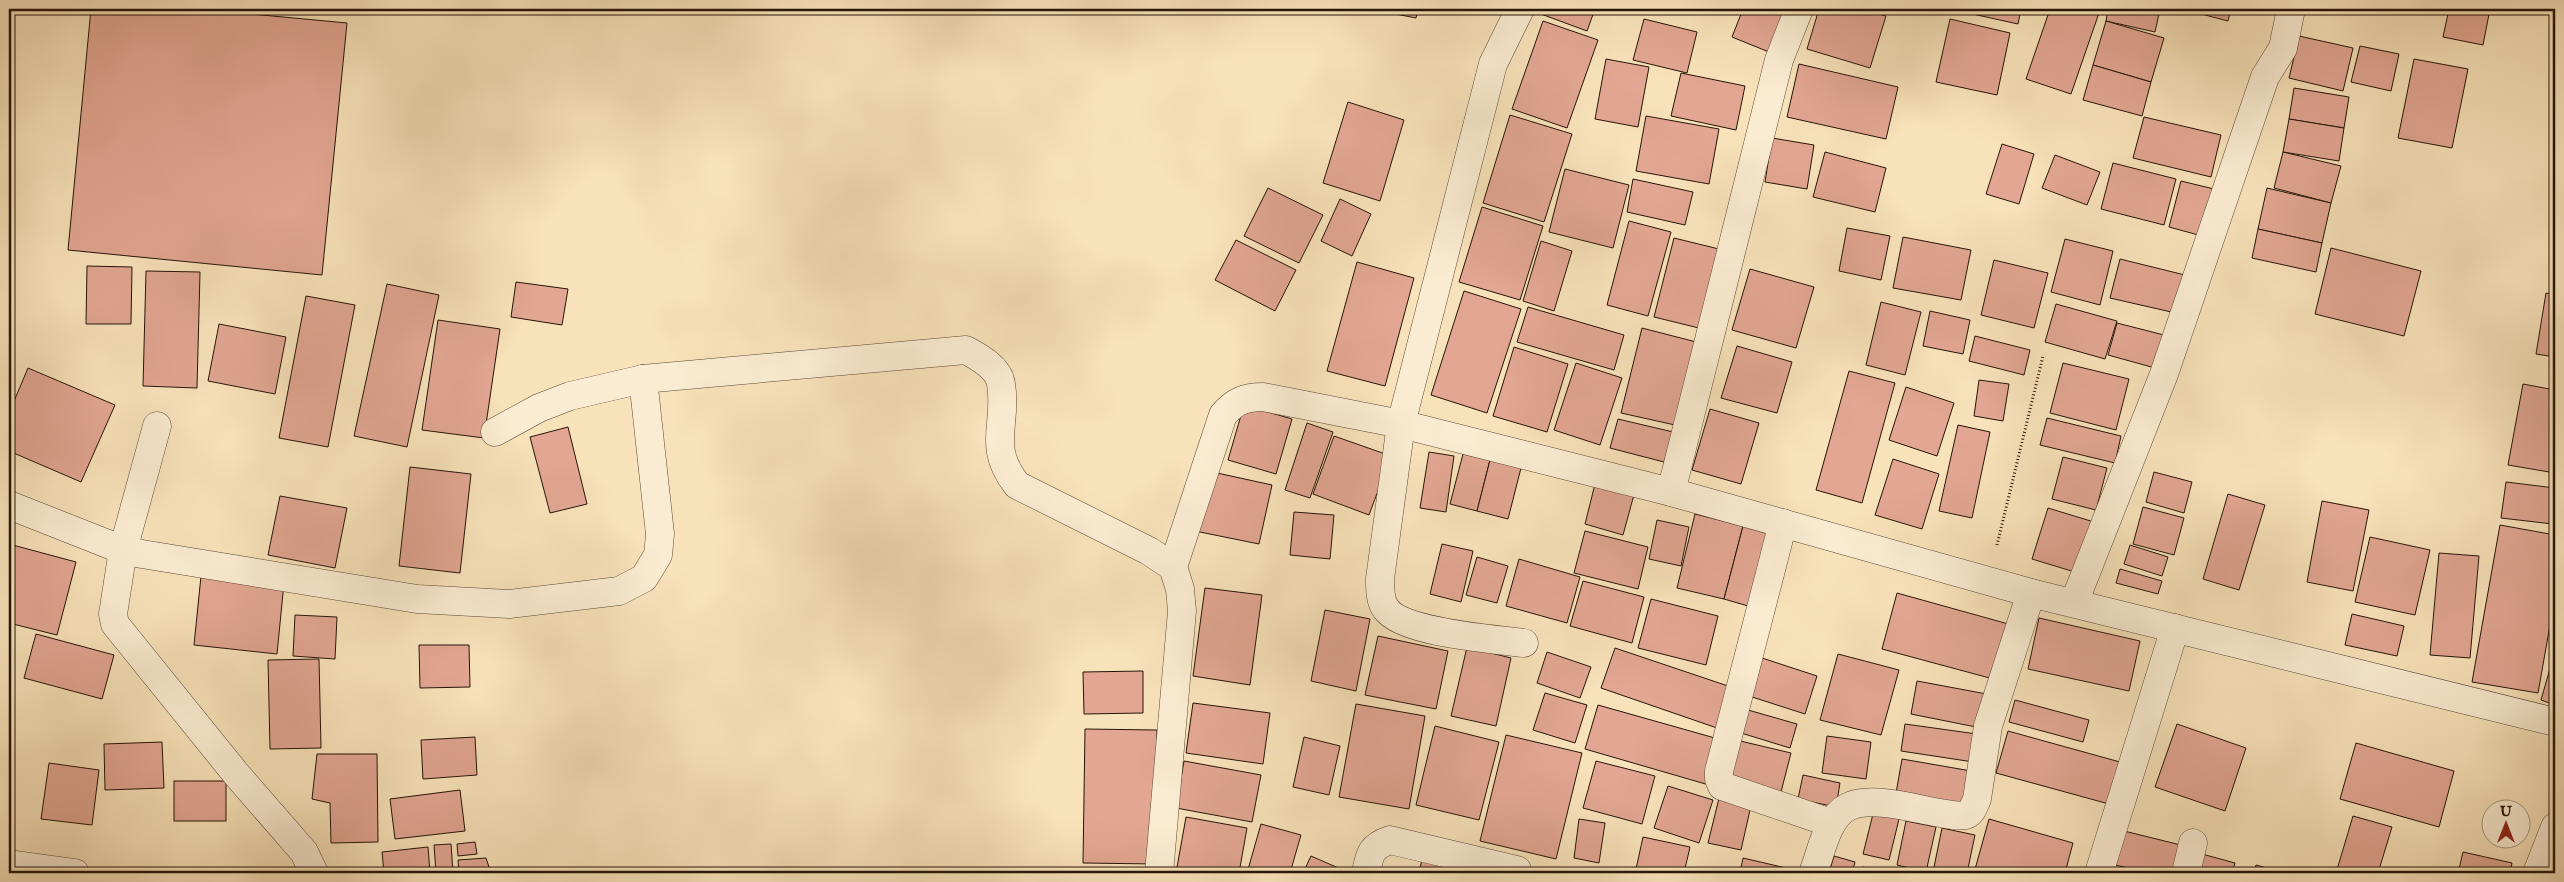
<svg xmlns="http://www.w3.org/2000/svg" width="2564" height="882" font-family="'IM FELL English',serif">
<rect width="100%" height="100%" fill="#f8e2ba"/>
<filter id="stains"><feTurbulence type="fractalNoise" baseFrequency=".004" numOctaves="4"/><feColorMatrix values="0 0 0 0 .2 0 0 0 0 .09 0 0 0 0 .02 0 0 0 .5 -.17"/></filter>
<radialGradient id="worn" r=".72"><stop offset=".6" stop-color="#630" stop-opacity="0"/><stop offset="1" stop-color="#630" stop-opacity=".3"/></radialGradient>
<g fill="#e2a692" stroke="#251507">
<path d="M91,9H198L347,23L322,275L68,250Z"/>
<path d="M1370,9H1418L1416,18Z"/>
<path d="M1543,9H1595L1587,31L1541,14Z"/>
<path d="M1743,9H1787L1769,52L1732,37Z"/>
<path d="M1819,9H1862L1886,16L1870,68L1807,49Z"/>
<path d="M1950,9H2021L2018,24Z"/>
<path d="M2050,9L2100,10L2071,94L2026,79Z"/>
<path d="M2108,9H2160L2155,32L2106,21Z"/>
<path d="M2182,9H2231L2228,21Z"/>
<path d="M2449,9H2490L2483,45L2443,37Z"/>
<path d="M1644,19L1697,32L1687,73L1633,60Z"/>
<path d="M1950,19L2010,33L1997,95L1936,82Z"/>
<path d="M1543,21L1598,40L1567,128L1512,109Z"/>
<path d="M2106,21L2164,38L2151,82L2093,65Z"/>
<path d="M2299,36L2353,48L2343,91L2289,78Z"/>
<path d="M2360,46L2399,54L2391,91L2351,82Z"/>
<path d="M1606,59L1649,67L1638,127L1595,119Z"/>
<path d="M2414,59L2468,69L2452,148L2398,138Z"/>
<path d="M1799,64L1898,87L1886,139L1787,117Z"/>
<path d="M2093,65L2151,82L2142,116L2083,100Z"/>
<path d="M1681,73L1745,86L1736,130L1671,116Z"/>
<path d="M2294,88L2349,97L2344,128L2289,119Z"/>
<path d="M1348,102L1404,120L1380,201L1323,183Z"/>
<path d="M1510,115L1572,134L1544,222L1483,203Z"/>
<path d="M1646,116L1719,129L1709,184L1636,171Z"/>
<path d="M2144,117L2221,135L2211,177L2133,158Z"/>
<path d="M2289,119L2344,128L2339,161L2283,152Z"/>
<path d="M1772,138L1814,145L1807,189L1765,182Z"/>
<path d="M2002,144L2034,154L2019,204L1986,194Z"/>
<path d="M1825,152L1886,168L1875,212L1813,197Z"/>
<path d="M2283,152L2341,166L2331,203L2274,188Z"/>
<path d="M2055,155L2100,172L2087,205L2042,188Z"/>
<path d="M2113,163L2176,179L2164,225L2101,209Z"/>
<path d="M1565,169L1629,185L1613,248L1549,232Z"/>
<path d="M1633,179L1693,192L1685,225L1627,212Z"/>
<path d="M2181,181L2214,189L2202,236L2169,227Z"/>
<path d="M1268,188L1323,215L1299,263L1244,236Z"/>
<path d="M2267,188L2331,203L2322,243L2258,229Z"/>
<path d="M1340,199L1371,214L1352,256L1321,241Z"/>
<path d="M1482,207L1543,226L1520,300L1459,282Z"/>
<path d="M1629,221L1671,232L1648,316L1607,305Z"/>
<path d="M1847,228L1890,236L1881,280L1839,271Z"/>
<path d="M2258,229L2322,243L2316,272L2252,258Z"/>
<path d="M1903,237L1971,250L1961,300L1893,288Z"/>
<path d="M1674,238L1727,251L1707,330L1654,317Z"/>
<path d="M2065,239L2113,251L2100,305L2051,292Z"/>
<path d="M1236,240L1296,270L1275,311L1215,280Z"/>
<path d="M1541,241L1572,251L1554,311L1523,301Z"/>
<path d="M2331,248L2421,271L2404,336L2315,314Z"/>
<path d="M2120,259L2189,276L2180,314L2110,298Z"/>
<path d="M1994,260L2048,273L2034,328L1981,315Z"/>
<path d="M1357,262L1414,278L1385,386L1327,371Z"/>
<path d="M87,266L132,267L131,324H86Z"/>
<path d="M1750,269L1814,287L1796,348L1732,330Z"/>
<path d="M146,271L200,272L197,388L143,386Z"/>
<path d="M516,282L568,289L562,325L511,317Z"/>
<path d="M387,284L439,295L407,447L354,436Z"/>
<path d="M1464,291L1521,309L1487,413L1431,395Z"/>
<path d="M2546,293L2555,295V357L2536,354Z"/>
<path d="M306,296L355,305L328,447L279,438Z"/>
<path d="M1881,302L1921,312L1905,375L1866,365Z"/>
<path d="M2056,304L2117,321L2105,359L2045,342Z"/>
<path d="M1528,307L1624,335L1614,370L1517,342Z"/>
<path d="M1930,311L1970,320L1963,354L1923,346Z"/>
<path d="M438,320L500,329L484,438L422,430Z"/>
<path d="M2117,323L2164,335L2155,368L2108,355Z"/>
<path d="M219,324L286,337L275,394L208,381Z"/>
<path d="M1642,328L1704,344L1684,427L1621,413Z"/>
<path d="M1975,336L2030,350L2024,375L1969,361Z"/>
<path d="M1737,346L1792,362L1777,413L1721,398Z"/>
<path d="M1514,347L1568,364L1547,432L1493,416Z"/>
<path d="M1576,363L1622,378L1600,445L1554,430Z"/>
<path d="M2063,363L2129,379L2116,430L2050,413Z"/>
<path d="M28,368L115,405L81,482L9,451V413Z"/>
<path d="M1849,371L1895,383L1862,503L1816,490Z"/>
<path d="M1979,380L2009,384L2003,421L1974,416Z"/>
<path d="M2523,384L2555,390V473L2508,465Z"/>
<path d="M1906,387L1954,403L1937,456L1889,440Z"/>
<path d="M1244,405L1292,419L1276,474L1228,460Z"/>
<path d="M1710,409L1759,423L1741,484L1692,470Z"/>
<path d="M2047,418L2121,436L2115,463L2040,445Z"/>
<path d="M1618,419L1673,432L1664,462L1610,448Z"/>
<path d="M1307,423L1333,432L1310,498L1285,490Z"/>
<path d="M1958,425L1990,432L1972,518L1939,511Z"/>
<path d="M568,427L587,504L550,513L530,437Z"/>
<path d="M1334,436L1391,456L1369,515L1313,494Z"/>
<path d="M1429,452L1454,456L1446,512L1420,508Z"/>
<path d="M1463,454L1490,460L1477,511L1450,504Z"/>
<path d="M2063,457L2107,468L2096,510L2052,499Z"/>
<path d="M1893,459L1939,474L1922,529L1875,515Z"/>
<path d="M1490,460L1521,468L1508,519L1477,511Z"/>
<path d="M410,467L471,474L460,573L399,566Z"/>
<path d="M1208,471L1272,485L1259,544L1195,531Z"/>
<path d="M2154,472L2192,482L2184,513L2146,502Z"/>
<path d="M1596,480L1635,491L1623,535L1585,524Z"/>
<path d="M2506,482L2555,488L2553,524L2501,518Z"/>
<path d="M2228,494L2265,505L2239,590L2203,579Z"/>
<path d="M280,496L347,508L335,568L268,555Z"/>
<path d="M2322,501L2369,510L2353,591L2307,582Z"/>
<path d="M2143,507L2184,518L2174,555L2133,544Z"/>
<path d="M2048,508L2094,522L2078,573L2032,559Z"/>
<path d="M1294,512L1334,515L1330,559L1290,555Z"/>
<path d="M1695,514L1743,526L1724,599L1677,588Z"/>
<path d="M1657,520L1689,527L1681,566L1649,559Z"/>
<path d="M2500,525L2555,535V597L2538,693L2472,682Z"/>
<path d="M1743,526L1774,534L1755,608L1724,599Z"/>
<path d="M1585,531L1648,547L1638,589L1574,573Z"/>
<path d="M2370,537L2430,550L2415,615L2355,602Z"/>
<path d="M9,544L76,562L57,635L9,623Z"/>
<path d="M1442,544L1473,551L1461,602L1430,594Z"/>
<path d="M2130,545L2168,557L2162,576L2124,564Z"/>
<path d="M2439,553L2479,556L2470,658L2430,655Z"/>
<path d="M1477,557L1508,566L1497,603L1466,595Z"/>
<path d="M1519,559L1580,577L1567,623L1506,606Z"/>
<path d="M2120,569L2162,581L2158,594L2116,583Z"/>
<path d="M201,576L284,583L277,654L194,645Z"/>
<path d="M1583,581L1644,597L1632,643L1570,626Z"/>
<path d="M1205,588L1262,595L1250,685L1193,676Z"/>
<path d="M1897,593L2012,625L1997,680L1882,649Z"/>
<path d="M1651,599L1718,616L1706,665L1638,648Z"/>
<path d="M1325,610L1370,619L1356,691L1311,681Z"/>
<path d="M2352,614L2404,626L2397,656L2345,645Z"/>
<path d="M295,615L337,617L335,659L293,656Z"/>
<path d="M2039,618L2140,641L2129,691L2028,669Z"/>
<path d="M36,634L114,655L102,699L24,678Z"/>
<path d="M1378,636L1448,651L1436,709L1365,695Z"/>
<path d="M419,645H469L470,687L420,688Z"/>
<path d="M1467,647L1511,658L1496,726L1451,716Z"/>
<path d="M1615,648L1731,687L1717,728L1601,688Z"/>
<path d="M2555,651V705L2541,700Z"/>
<path d="M1547,652L1591,667L1580,698L1537,683Z"/>
<path d="M1838,654L1899,670L1881,735L1820,720Z"/>
<path d="M1762,658L1817,676L1805,714L1749,696Z"/>
<path d="M319,659L321,748L270,749L268,660Z"/>
<path d="M1143,671V713L1084,714L1083,672Z"/>
<path d="M1917,681L1992,695L1986,729L1911,714Z"/>
<path d="M1545,693L1587,705L1575,743L1533,730Z"/>
<path d="M2015,700L2089,720L2083,742L2009,722Z"/>
<path d="M1193,703L1270,713L1263,764L1186,753Z"/>
<path d="M1356,704L1425,716L1409,809L1339,797Z"/>
<path d="M1598,705L1722,740L1709,785L1585,749Z"/>
<path d="M1748,710L1797,724L1790,748L1741,733Z"/>
<path d="M1905,724L1984,735L1980,763L1901,751Z"/>
<path d="M2177,724L2246,748L2225,811L2155,787Z"/>
<path d="M1435,726L1499,742L1479,820L1416,805Z"/>
<path d="M1085,729L1157,730L1156,864L1083,863Z"/>
<path d="M2008,731L2120,762L2109,804L1996,773Z"/>
<path d="M1506,735L1582,753L1556,859L1480,841Z"/>
<path d="M1827,736L1871,742L1866,779L1822,773Z"/>
<path d="M475,737L477,775L423,779L421,740Z"/>
<path d="M1304,737L1340,746L1329,795L1293,787Z"/>
<path d="M1736,740L1791,753L1781,792L1726,779Z"/>
<path d="M162,742L164,788L105,790L104,744Z"/>
<path d="M2356,743L2454,771L2439,827L2340,799Z"/>
<path d="M317,754H377L378,842L331,843L330,803L312,799Z"/>
<path d="M1902,759L1977,772L1970,812L1895,799Z"/>
<path d="M9,761L14,762L9,804Z"/>
<path d="M1184,761L1261,775L1252,822L1176,808Z"/>
<path d="M1596,761L1655,776L1642,824L1583,808Z"/>
<path d="M49,763L99,770L92,825L41,819Z"/>
<path d="M1803,775L1840,783L1836,807L1798,799Z"/>
<rect x="174" y="781" width="52" height="40"/>
<path d="M1668,786L1713,800L1699,843L1654,828Z"/>
<path d="M460,790L465,831L395,839L390,799Z"/>
<path d="M1720,794L1752,801L1741,850L1708,843Z"/>
<path d="M1874,810L1900,815L1889,860L1863,854Z"/>
<path d="M2353,816L2392,827L2378,873H2336Z"/>
<path d="M1186,817L1247,828L1239,873H1176Z"/>
<path d="M1579,819L1605,823L1599,863L1574,858Z"/>
<path d="M1989,819L2073,843L2065,873H1974Z"/>
<path d="M1906,821L1936,827L1926,872L1897,865Z"/>
<path d="M1261,824L1301,835L1290,873H1247Z"/>
<path d="M1942,828L1975,835L1967,873L1933,872Z"/>
<path d="M2124,831L2189,847L2183,873H2151L2115,865Z"/>
<path d="M1643,837L1690,847L1684,873H1656L1636,869Z"/>
<path d="M475,842L477,854L458,856L457,844Z"/>
<path d="M451,844L453,873H436L434,845Z"/>
<path d="M428,847L430,873H384L382,852Z"/>
<path d="M2463,852L2512,863L2510,873H2478L2459,869Z"/>
<path d="M2202,854L2235,863L2232,873L2197,872Z"/>
<path d="M1311,856L1350,873H1303Z"/>
<path d="M1834,856L1855,862L1852,873H1829Z"/>
<path d="M486,858L489,867L504,873H459L458,860Z"/>
<path d="M1743,858L1799,871V873H1740Z"/>
<path d="M1422,859L1491,873H1419Z"/>
<path d="M2256,865L2267,868L2266,873H2254Z"/>
<path d="M1863,867L1884,873H1862Z"/>
</g>
<g fill="none" stroke-linecap="round" stroke-linejoin="round">
<g stroke="#5a4834" stroke-width="29">
<g id="minor">
<path d="M1520,9L1493,64L1401,424L1380,579C1380,590 1380,601 1386,609C1403,633 1494,639 1524,643"/>
<path d="M157,426L123,550L113,614L115,624L237,775L304,852L314,873"/>
<path d="M495,432L539,408L570,396L643,379L966,350C979,357 999,368 1001,384C1008,425 986,445 1017,485L1149,551L1173,567L1180,589L1182,611L1159,873"/>
<path d="M1671,492L1779,60L1799,9"/>
<path d="M9,505L123,550L142,554L417,599L509,604L619,591L644,578L658,555L660,534L643,379"/>
<path d="M1783,523L1719,771V779L1722,786L1831,823"/>
<path d="M1173,567L1223,415C1235,401 1245,397 1263,397L1401,424L1671,492L2031,593L2555,722"/>
<path d="M2074,603L2164,374L2265,77L2283,48L2291,9"/>
<path d="M9,864L75,873"/>
<path d="M1366,873C1370,854 1370,847 1390,840L1517,870"/>
<path d="M1813,873C1821,853 1827,817 1848,807C1871,795 1915,809 1940,813C1947,814 1959,817 1966,815C1973,812 1974,805 1977,799L1988,726L2031,593"/>
<path d="M2099,873L2175,628"/>
<path d="M2186,873L2193,843"/>
<path d="M2537,873L2555,827"/>
</g>
</g>
<path stroke="#251507" stroke-width="3" stroke-dasharray="1 2.5" stroke-linecap="butt" d="M1997,545L2043,356"/>
<use href="#minor" stroke="#faecd2" stroke-width="28"/>
</g>
<rect width="2564" height="882" fill="none" stroke="#f8e2ba" stroke-width="30"/>
<rect x="10" y="10" width="2544" height="862" fill="none" stroke="#251507" stroke-width="2.5"/>
<rect x="15" y="15" width="2534" height="852" fill="none" stroke="#251507"/>
<g transform="translate(2506 824)"><circle r="24" fill="#faecd2" stroke="#a59681"/>
<path d="M0-4L9 19L0 12L-9 19Z" fill="#8f2418"/>
<text y="-8" font-size="14" font-weight="bold" text-anchor="middle" fill="#251507">U</text>
</g>
<rect width="100%" height="100%" filter="url(#stains)"/>
<rect width="100%" height="100%" fill="url(#worn)"/>
</svg>
